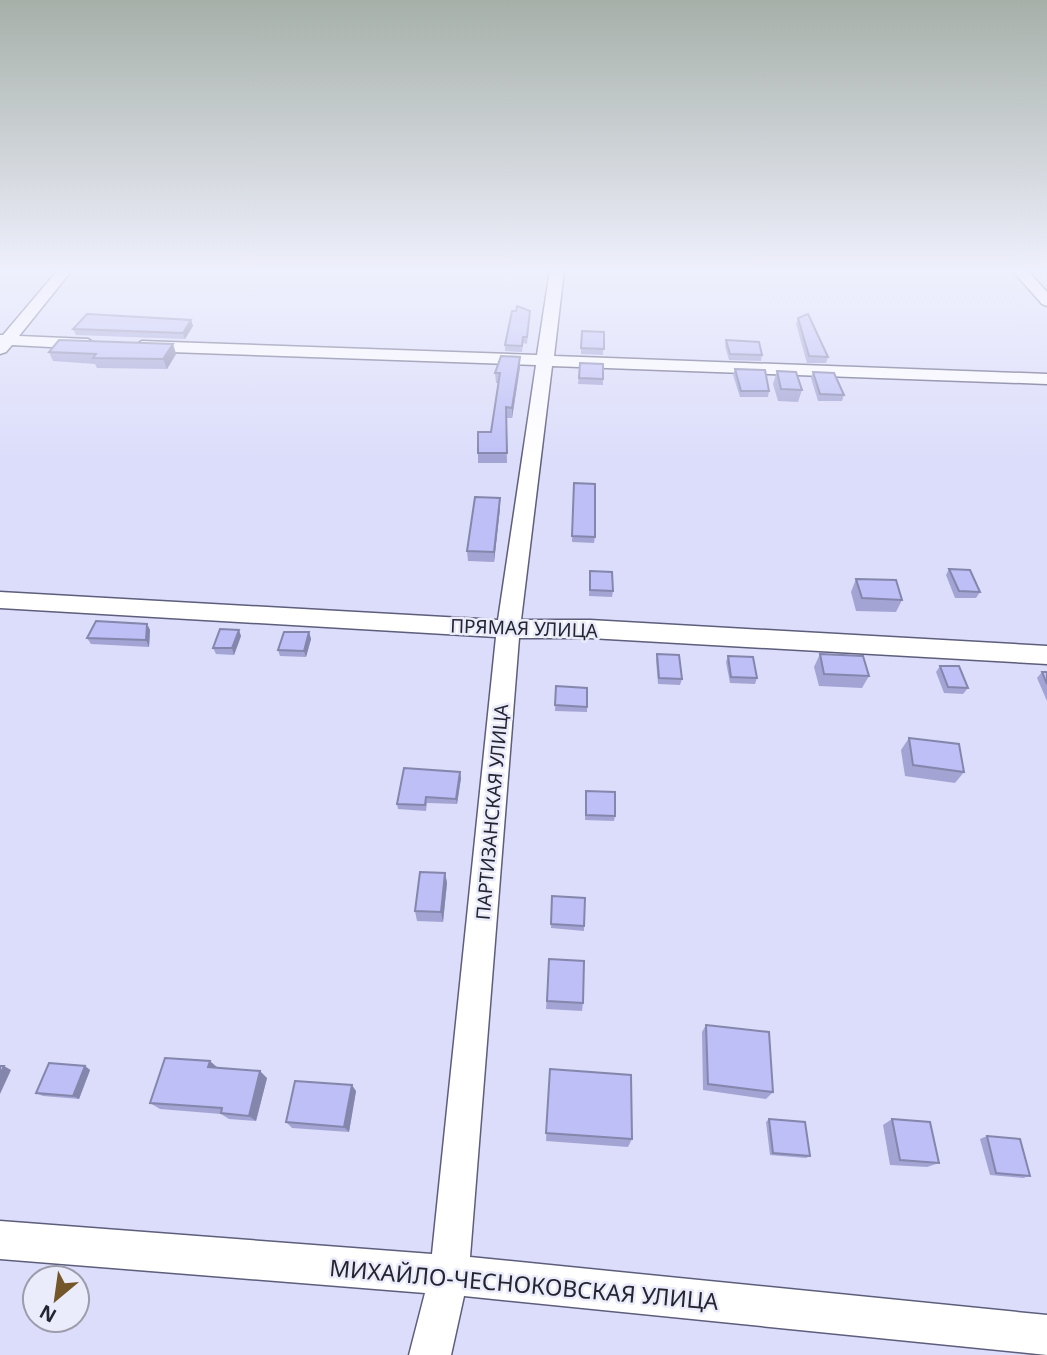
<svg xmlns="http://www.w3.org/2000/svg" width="1047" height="1355" font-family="'Noto Sans',sans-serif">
<rect width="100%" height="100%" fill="#dcddfa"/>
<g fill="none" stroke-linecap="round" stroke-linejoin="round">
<g stroke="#5d5d7c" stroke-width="3">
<g id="minor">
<path d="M58,270H72L19,336L88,339L96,344L88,349L12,345L6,352L0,354V335H3Z"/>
<path d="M550,270H564L554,356L1047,374V384L552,366L521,620H590L1047,646V664L590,638H519L470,1257L1047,1315V1355L464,1296L451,1355H409L425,1293L0,1259V1221L432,1254L496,637L0,608V592L498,620L536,365L142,351L134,346L142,341L537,355Z"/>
<path d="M1012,270H1027L1047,292V306L1042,304Z"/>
</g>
</g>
<use href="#minor" fill="#fff" fill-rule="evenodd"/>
</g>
<g fill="#a3a4d4">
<path d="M530,311L527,344L523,343L522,352L505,351V345Z"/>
<path d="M798,318L828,357L826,363H807L796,324Z"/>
<path d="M191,320L193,326L185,339L76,335L73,329Z"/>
<path d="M604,332L603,355L581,354V348Z"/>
<path d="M726,340L762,355L761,361L729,360L725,346Z"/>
<path d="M173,344L176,354L167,369L97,368L95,364L53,361L49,352Z"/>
<path d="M580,363L603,364V385L578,384Z"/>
<path d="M520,367L512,418H506L507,463H478V453L491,432L498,383H496L495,373Z"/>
<path d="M735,369L769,391L768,397H740L733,375Z"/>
<path d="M777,371L802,390L798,402L778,401L773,384Z"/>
<path d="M813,372L844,395L842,401H818L811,378Z"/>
<path d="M574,483L595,537L594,543L572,542Z"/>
<path d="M500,508L494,562L468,561L467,551Z"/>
<path d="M949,569L980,592L976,598H955L946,575Z"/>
<path d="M590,571L613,591L612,597L589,596Z"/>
<path d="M856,579L902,600L896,612L856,611L851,592Z"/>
<path d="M147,624L150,630L149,647L91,644L87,638Z"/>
<path d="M309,632L311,639L306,657L280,656L278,650Z"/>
<path d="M241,636L234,655L216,654L213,648Z"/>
<path d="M657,654L682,679L680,685L658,684L656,660Z"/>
<path d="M820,654L869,676L862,688L819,686L814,667Z"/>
<path d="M728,656L757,678L755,684L730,683L726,662Z"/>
<path d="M940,666L968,688L963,694L944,693L936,672Z"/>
<path d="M1042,672H1047V701L1037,678Z"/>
<path d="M556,686L587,707V712L555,711Z"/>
<path d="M909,738L964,772L955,783L905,776L901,750Z"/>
<path d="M461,778L457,804L427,803L426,811L398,809L397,804Z"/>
<path d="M586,791L615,816L614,821L585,820Z"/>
<path d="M445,873L447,883L443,922L417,921L415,911Z"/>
<path d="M552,896L584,926V931L551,928Z"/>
<path d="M549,959L583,1003L582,1011L546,1009Z"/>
<path d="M706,1025L773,1092L766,1099L703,1090L702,1032Z"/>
<path d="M85,1066L90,1070L79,1099L43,1096L36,1093Z"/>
<path d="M218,1068L267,1078L256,1121L229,1119L221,1114L160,1109L150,1103Z"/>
<path d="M550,1069L632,1139L628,1147L546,1141Z"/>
<path d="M356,1091L349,1132L292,1128L286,1122Z"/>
<path d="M769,1119L810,1156L806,1158L770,1155L766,1122Z"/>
<path d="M892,1119L939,1163L927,1167L890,1165L883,1125Z"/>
<path d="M987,1136L1030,1176L1023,1178L990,1175L980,1139Z"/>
</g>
<g fill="#8586ac">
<path d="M191,320L193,326L185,339L183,333Z"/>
<path d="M173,344L176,354L167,369L163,359Z"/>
<path d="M520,357V367L512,418V408Z"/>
<path d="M500,498V508L494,562V552Z"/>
<path d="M147,624L150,630L149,647L146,640Z"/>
<path d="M239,630L241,636L234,655L232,648Z"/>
<path d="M309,632L311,639L306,657L304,651Z"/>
<path d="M460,772L461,778L457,804L456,799Z"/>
<path d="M445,873L447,883L443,922L441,912Z"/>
<path d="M210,1061L218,1068L208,1067Z"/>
<path d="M4,1066L11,1070L0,1094V1075Z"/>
<path d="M85,1066L90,1070L79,1099L73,1096Z"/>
<path d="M260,1071L267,1078L256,1121L249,1116Z"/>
<path d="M352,1085L356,1091L349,1132L344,1127Z"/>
</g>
<g fill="#bebff6" stroke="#8586ac" stroke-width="2">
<path d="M517,306L530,311L527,337H523L522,346L505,345L512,311H516Z"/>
<path d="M87,314L191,320L183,333L73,329Z"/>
<path d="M808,314L828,357L809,356L798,318Z"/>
<path d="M582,331L604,332V349L581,348Z"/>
<path d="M59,340L173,344L163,359L93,358L96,354L49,352Z"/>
<path d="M726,340L759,342L762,355L730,354Z"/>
<path d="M501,356L520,357L512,408L506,407L507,453H478V432H491L500,373H495Z"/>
<path d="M580,363L603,364V379L579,378Z"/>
<path d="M735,369L765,370L769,391H741Z"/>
<path d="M777,371L796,372L802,390L781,389Z"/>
<path d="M813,372L834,373L844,395L820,394Z"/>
<path d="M574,483L595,484V537L572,536Z"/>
<path d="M475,497L500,498L494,552L467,551Z"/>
<path d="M949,569L970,570L980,592L959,591Z"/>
<path d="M590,571L612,572L613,591L590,590Z"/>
<path d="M856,579L896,580L902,600L862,598Z"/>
<path d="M96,621L147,624L146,640L87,638Z"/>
<path d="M220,629L239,630L232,648H213Z"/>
<path d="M284,632H309L304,651L278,650Z"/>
<path d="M657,654L679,655L682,679L659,678Z"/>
<path d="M820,654L863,656L869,676L824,674Z"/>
<path d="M728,656L753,657L757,678L731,677Z"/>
<path d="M940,666H959L968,688L948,687Z"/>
<path d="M1042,672H1047V684Z"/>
<path d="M556,686L587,688V707L555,705Z"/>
<path d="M909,738L959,744L964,772L913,765Z"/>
<path d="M404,768L460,772L456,799L426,797L425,805L397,804Z"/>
<path d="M586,791L615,792V816L586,815Z"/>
<path d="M420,872L445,873L441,912L415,911Z"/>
<path d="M552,896L585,898L584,926L551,924Z"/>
<path d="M549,959L584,961L583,1003L547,1001Z"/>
<path d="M706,1025L769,1032L773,1092L708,1084Z"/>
<path d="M165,1058L210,1061L208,1067L260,1071L249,1116L221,1113L222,1108L150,1103Z"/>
<path d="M49,1063L85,1066L73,1096L36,1093Z"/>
<path d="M0,1066H4L0,1075Z"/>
<path d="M550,1069L631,1075L632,1139L546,1133Z"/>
<path d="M295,1081L352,1085L344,1127L286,1122Z"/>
<path d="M769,1119L805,1122L810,1156L773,1153Z"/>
<path d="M892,1119L930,1122L939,1163L900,1160Z"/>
<path d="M987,1136L1020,1139L1030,1176L996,1173Z"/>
</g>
<linearGradient id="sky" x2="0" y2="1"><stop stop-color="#a6b0a9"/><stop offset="0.59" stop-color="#eff0fd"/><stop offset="1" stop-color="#eff0fd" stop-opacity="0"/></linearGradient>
<rect width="1047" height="459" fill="url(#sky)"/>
<g text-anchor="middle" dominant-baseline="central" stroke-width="5" stroke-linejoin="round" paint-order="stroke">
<g font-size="19" fill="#252532" stroke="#ebecfb">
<text transform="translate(524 628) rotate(2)">ПРЯМАЯ УЛИЦА</text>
<text transform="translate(492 812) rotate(-85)">ПАРТИЗАНСКАЯ УЛИЦА</text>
</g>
<g font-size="23" fill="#252532" stroke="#ebecfb">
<text transform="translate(524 1284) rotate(5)">МИХАЙЛО-ЧЕСНОКОВСКАЯ УЛИЦА</text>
</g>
</g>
<g transform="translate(56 1299) rotate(209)"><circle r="33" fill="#ebecfb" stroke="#9c9cab" stroke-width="2"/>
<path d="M0-5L12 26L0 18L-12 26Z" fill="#73572a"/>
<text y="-10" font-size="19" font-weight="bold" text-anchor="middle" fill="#252532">N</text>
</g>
</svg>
